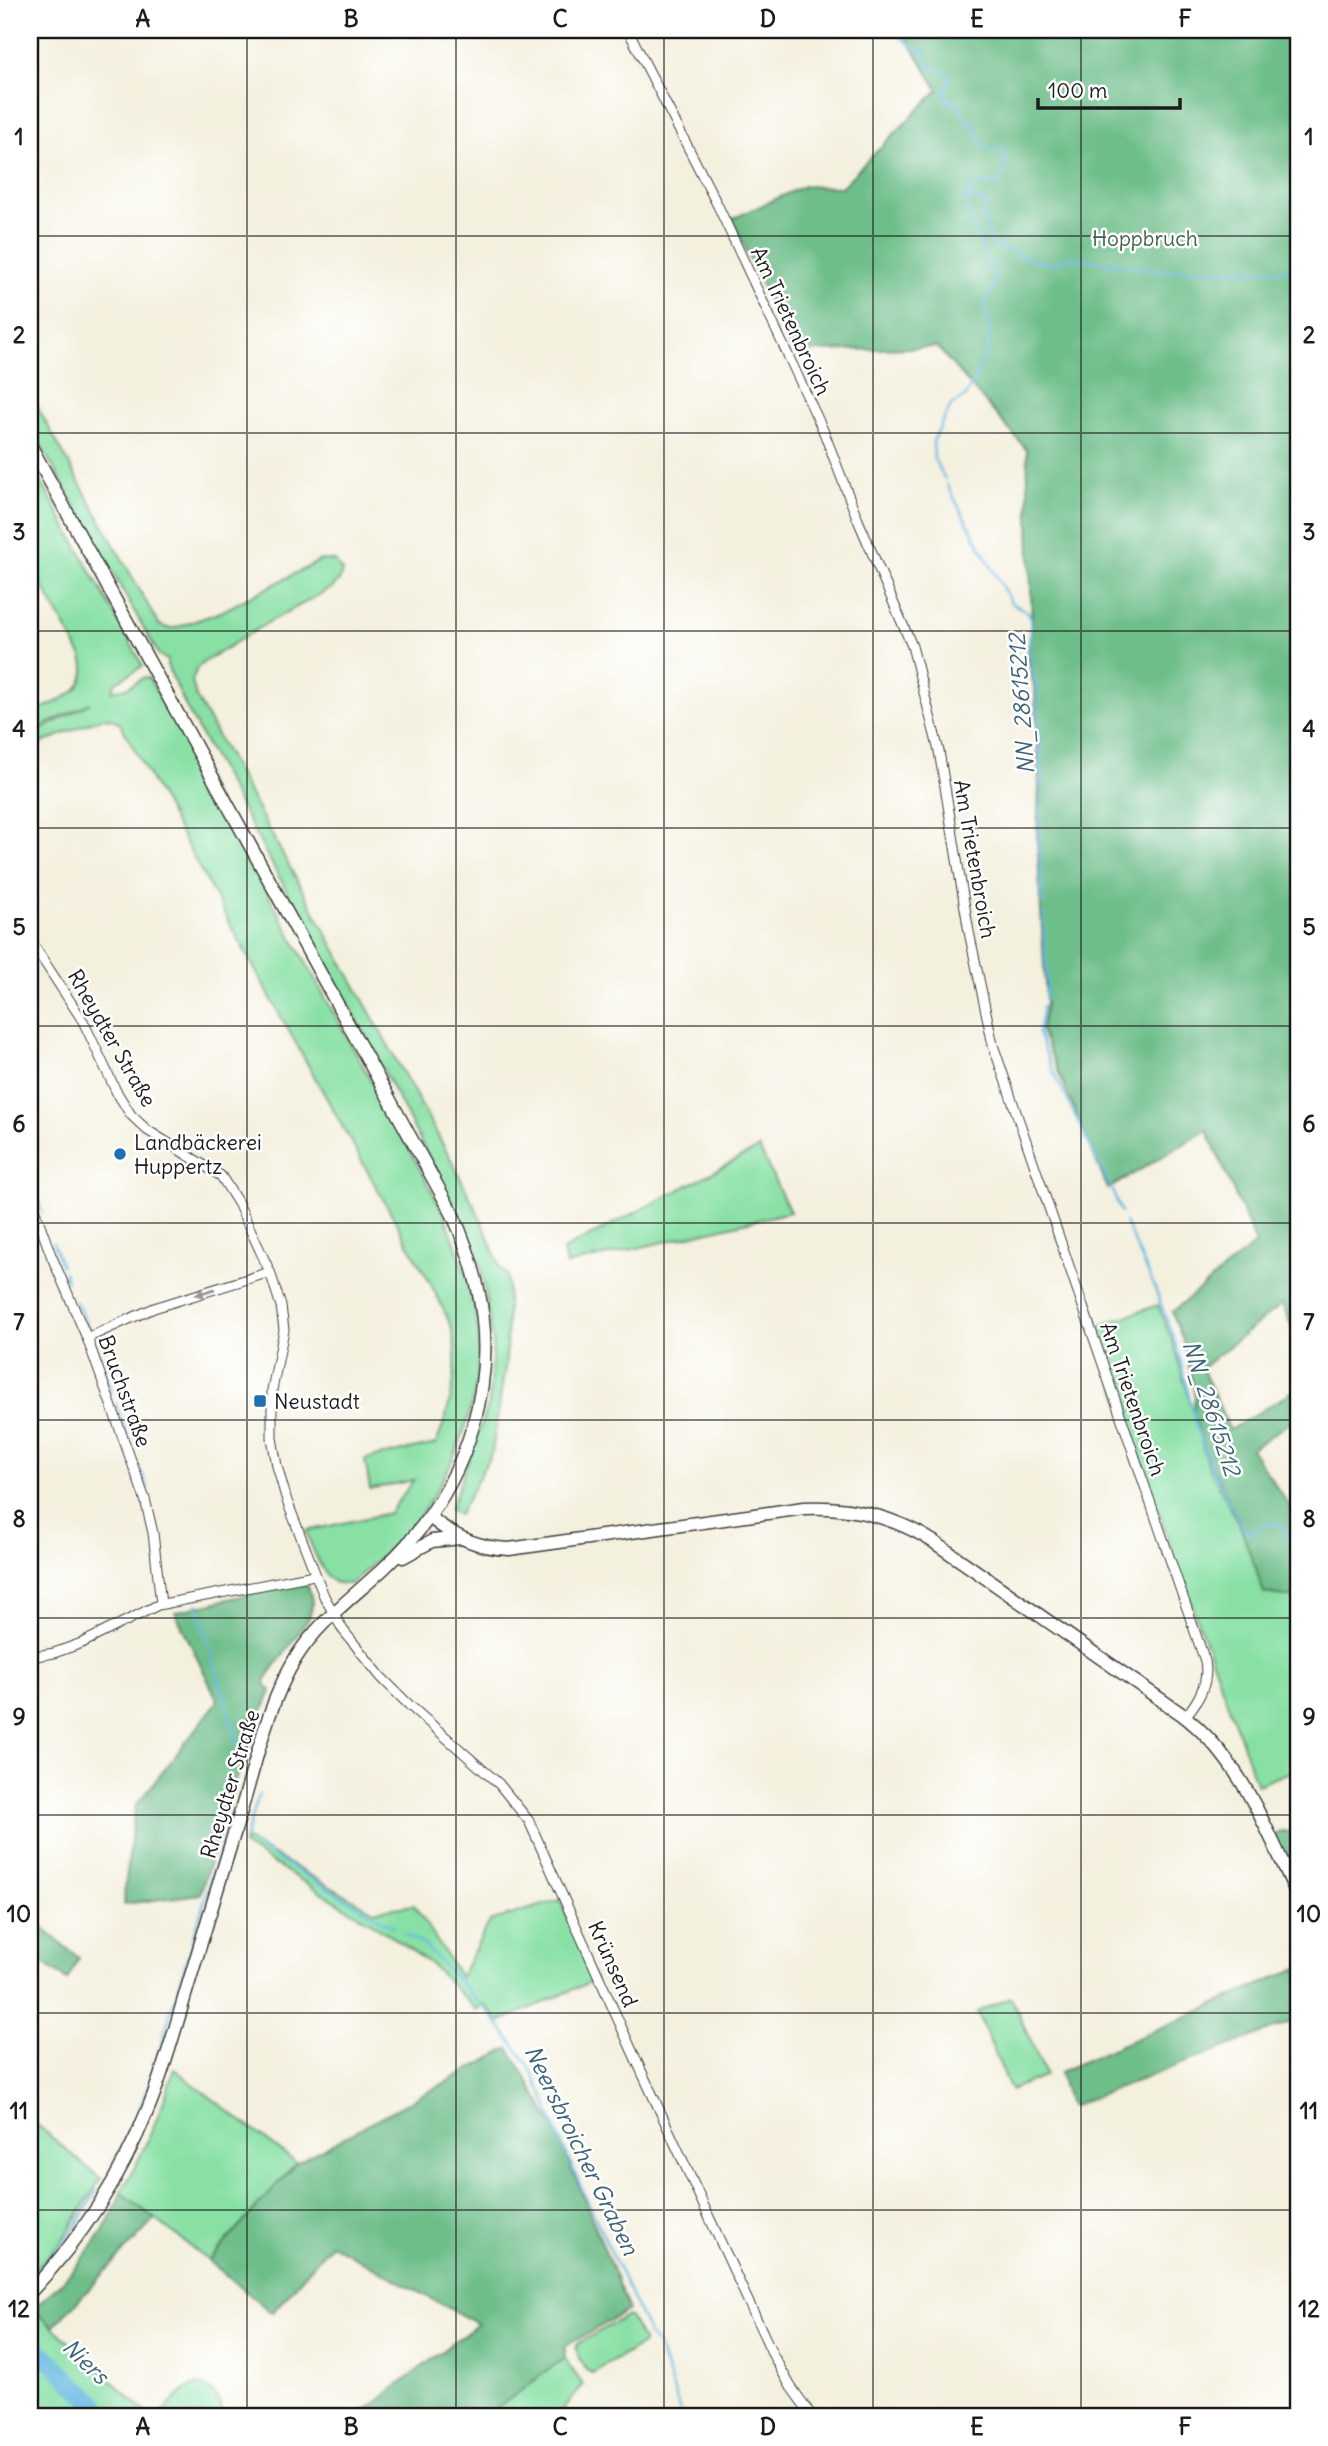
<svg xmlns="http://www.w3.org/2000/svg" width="1328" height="2446" font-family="Delius,sans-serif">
<rect width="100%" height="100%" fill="#fff"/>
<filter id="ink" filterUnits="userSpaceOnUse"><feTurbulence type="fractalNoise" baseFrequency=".0143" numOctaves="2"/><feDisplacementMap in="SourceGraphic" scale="14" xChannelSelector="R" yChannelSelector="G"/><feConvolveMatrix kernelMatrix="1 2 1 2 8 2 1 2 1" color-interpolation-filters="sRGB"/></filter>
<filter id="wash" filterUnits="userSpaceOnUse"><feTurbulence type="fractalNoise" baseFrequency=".00686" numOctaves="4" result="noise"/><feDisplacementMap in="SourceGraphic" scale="28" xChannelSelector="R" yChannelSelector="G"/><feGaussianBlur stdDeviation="1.57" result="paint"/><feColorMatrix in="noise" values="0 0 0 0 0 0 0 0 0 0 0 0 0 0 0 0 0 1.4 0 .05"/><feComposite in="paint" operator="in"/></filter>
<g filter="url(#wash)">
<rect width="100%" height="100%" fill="#f4f0de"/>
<g fill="#88e0a5" stroke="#527e60" stroke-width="2">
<path d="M30,394L159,625L167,628H175L221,612L321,560L335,561L342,571L339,581L332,588L267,623L204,662L197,668L192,680L196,697L453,1163L482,1222L501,1269L508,1276L506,1361L492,1452L459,1515L450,1510L489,1403L493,1344L481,1265L434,1167L347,1001L188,711L167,665V660L159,655L30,426Z"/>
<path d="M30,461L143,666L115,683L112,691L126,688L145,677L149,678L443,1211C456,1246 470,1280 476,1317C488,1390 455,1475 409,1529C392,1549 369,1566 351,1584C346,1583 338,1584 334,1582C321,1574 311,1544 306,1531L389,1513L414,1480L370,1489L365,1459L436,1444C450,1409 461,1368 452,1330C448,1317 440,1303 434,1290L280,1015L121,725L113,719L101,718L30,748V736L90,703L30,732V714C55,701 94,693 82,657L30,563Z"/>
<path d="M759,1148L790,1212L566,1265L563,1250Z"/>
<path d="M1158,1305L1174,1345L1207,1463L1241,1528L1264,1593L1298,1598V1769L1257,1785L1173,1553L1095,1327Z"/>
<path d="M245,1839L374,1911L414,1905L460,1977L490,1921L560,1900L595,1980L499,2022L484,2004L476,2010L431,1964L370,1922L243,1845Z"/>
<path d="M1011,1997L1046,2075L1011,2090L977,2012Z"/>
<path d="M174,2069L296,2163L209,2261L121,2192C144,2153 161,2112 174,2069Z"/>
<path d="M30,2119L101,2179L60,2244L30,2274Z"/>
<path d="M33,2309L150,2416H30V2312Z"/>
<path d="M627,2316L630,2317L643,2341V2344L592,2373L586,2370L575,2348L580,2342Z"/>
<path d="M564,2358L583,2385L558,2416H487Z"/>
<path d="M195,2385C212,2385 221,2401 222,2416H158L186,2389Z"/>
</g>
<g fill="#6ebe8a" stroke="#456d53" stroke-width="2">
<path d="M902,30H1298V1341L1282,1304L1202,1368L1230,1430L1298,1388V1417L1251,1449L1290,1507L1298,1504V1598L1264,1593L1242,1530L1244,1529L1209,1461L1193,1413L1195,1397L1185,1346L1172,1312L1256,1243L1207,1130L1108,1189L1041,1031L1046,1004L1037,837L1039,787L1035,691L1027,655L1032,625L1027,450L937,347L792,352L732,219L804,186L841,187L938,90Z"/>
<path d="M299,1582L308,1586C312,1598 314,1605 309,1618L266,1679L265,1684L271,1691L240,1766L200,1894L123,1904L135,1807L218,1701L175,1612Z"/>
<path d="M1283,1831L1298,1834V1896L1270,1837Z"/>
<path d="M30,1918L79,1958L67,1980L30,1953Z"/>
<path d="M1298,1968V2019L1070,2107L1059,2072Z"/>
<path d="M509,2048L556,2130L629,2310L566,2346L564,2358L487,2416H358L478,2324L331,2244L272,2313L209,2261L296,2163Z"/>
<path d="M121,2192L155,2219L53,2327L33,2309C68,2278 107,2238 121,2192Z"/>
</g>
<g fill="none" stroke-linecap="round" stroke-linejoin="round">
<g stroke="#65b8e1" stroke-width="2.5">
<path d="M890,30L917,49L924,50L927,67H936L951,78L946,88L948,102L961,105L965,122L976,125V134L990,150L1000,149L1005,153L1007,159L1004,166V174L997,183L976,184L970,187V197L982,201L987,205L983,218L989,232V242L998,247L1043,263L1054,264L1068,257L1155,270H1298"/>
<path d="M945,479L934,459L933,441L951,405L965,397L986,356L990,334L985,302L997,279L983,251L963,197H970"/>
<path d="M947,485L1011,603L1027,611L1031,617L1029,654L1037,690L1042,786L1039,837L1042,904"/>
<path d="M1043,913L1047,985L1045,999"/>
<path d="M1043,1006L1038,1033L1052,1069L1112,1190L1121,1212"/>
<path d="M30,1179L42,1212"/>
<path d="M1125,1222L1154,1286L1177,1347L1197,1429L1214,1474L1245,1531L1250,1533C1256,1530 1264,1524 1271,1523C1287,1521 1294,1551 1298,1563"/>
<path d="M53,1243L61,1266"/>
<path d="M64,1272L67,1281"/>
<path d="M75,1300L91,1333"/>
<path d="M93,1342L111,1391"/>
<path d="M116,1404L134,1454"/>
<path d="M140,1469L148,1488"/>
<path d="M197,1604L245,1767"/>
<path d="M245,1839L259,1795"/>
<path d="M251,1843L395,1928"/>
<path d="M403,1933L424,1945L493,2017L528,2064L544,2097L563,2147L649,2335L658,2345L682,2416"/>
<path d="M112,2166L137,2116L150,2081L224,1836"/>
<path d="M30,2278L73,2231L97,2191"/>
</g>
<path stroke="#65b8e1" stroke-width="18" d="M30,2341L107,2416"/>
</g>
</g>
<g filter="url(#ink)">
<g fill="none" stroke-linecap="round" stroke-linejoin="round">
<g stroke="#3c3c39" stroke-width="11">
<g id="street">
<path d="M628,30L718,206L823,430L858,520L912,646L939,751L969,932L993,1045L1205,1661C1209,1683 1199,1700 1185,1717"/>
<path d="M30,940L83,1021L116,1091L131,1115L147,1130L221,1176L238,1203L270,1272L281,1306L284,1330L272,1390V1438L277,1466L287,1501L324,1596L343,1630L381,1677L408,1704L499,1784L529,1821L633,2053L774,2357L791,2387L812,2416"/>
<path d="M30,1197L51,1255L87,1338L145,1499L153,1533L161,1604"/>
<path d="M87,1338L154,1308L270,1272"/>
<path d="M30,1657L54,1653L82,1643L158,1605L314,1575"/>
</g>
</g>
<g stroke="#3c3c39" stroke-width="15">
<g id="secondary">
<path d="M30,445L452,1213C484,1283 495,1351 473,1426C457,1481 426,1529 384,1568C353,1597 317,1623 295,1659C267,1706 256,1762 240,1814C223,1870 206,1926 189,1982C176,2025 165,2068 148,2109C121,2177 80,2240 30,2292"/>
<path d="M430,1517C453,1537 478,1548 509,1549L804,1508C850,1506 895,1517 934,1542L1180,1713C1242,1759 1266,1829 1298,1896"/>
<path d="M403,1557L432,1541L461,1538"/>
</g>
</g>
<use href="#street" stroke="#fff" stroke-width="9"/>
<use href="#secondary" stroke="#fff" stroke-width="12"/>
</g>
<defs><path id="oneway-solid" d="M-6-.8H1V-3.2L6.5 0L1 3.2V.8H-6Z" transform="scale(1.75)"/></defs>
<use fill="#999" href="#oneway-solid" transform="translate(205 1292) rotate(163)"/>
</g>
<path fill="none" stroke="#1c1c1c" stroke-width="2" stroke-opacity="0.55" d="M247,30V2416M456,30V2416M664,30V2416M873,30V2416M1081,30V2416M30,236H1298M30,433H1298M30,631H1298M30,828H1298M30,1026H1298M30,1223H1298M30,1420H1298M30,1618H1298M30,1815H1298M30,2013H1298M30,2210H1298"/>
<g fill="#1f6fb2" stroke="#fff" stroke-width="2.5">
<circle cx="120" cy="1154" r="7"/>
<rect x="253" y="1394" width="14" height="14" rx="3.5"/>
</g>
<g text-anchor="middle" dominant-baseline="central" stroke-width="5" stroke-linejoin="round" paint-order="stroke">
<g font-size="21" fill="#42614c" stroke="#fff">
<text x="1145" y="238">Hoppbruch</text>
</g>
<g font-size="21" fill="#1c1c1c" stroke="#fff">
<text transform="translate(791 321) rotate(65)">Am Trietenbroich</text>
<text transform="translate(975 859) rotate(80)">Am Trietenbroich</text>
<text transform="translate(112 1038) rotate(60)">Rheydter Straße</text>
<text transform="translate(125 1391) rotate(70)">Bruchstraße</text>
<text transform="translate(1133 1399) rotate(71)">Am Trietenbroich</text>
<text transform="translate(230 1784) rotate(-73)">Rheydter Straße</text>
<text transform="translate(613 1964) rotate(66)">Krünsend</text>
</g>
<g font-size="21" fill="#1c1c1c" stroke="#fff" text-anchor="start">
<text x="134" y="1142">Landbäckerei<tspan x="134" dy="24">Huppertz</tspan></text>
<text x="274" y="1401">Neustadt</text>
</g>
<g font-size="23" font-style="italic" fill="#3d6275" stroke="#fff">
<text transform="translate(1021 704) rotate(-94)">NN_28615212</text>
<text transform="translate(1212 1408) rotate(72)">NN_28615212</text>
<text transform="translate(582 2150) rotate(64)">Neersbroicher Graben</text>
<text transform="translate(86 2361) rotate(44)">Niers</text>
</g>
</g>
<rect width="1328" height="2446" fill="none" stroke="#fff" stroke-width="77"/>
<path d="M1038 98v10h142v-10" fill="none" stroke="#1c1c1c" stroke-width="3.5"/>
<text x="1048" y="98" font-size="21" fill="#1c1c1c" stroke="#ffffff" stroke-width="5" paint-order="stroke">100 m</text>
<rect x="38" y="38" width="1252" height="2370" fill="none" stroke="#1c1c1c" stroke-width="2.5"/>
<g font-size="23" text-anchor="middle" font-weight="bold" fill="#1c1c1c">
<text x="143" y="27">A</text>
<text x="351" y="27">B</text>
<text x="560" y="27">C</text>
<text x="768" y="27">D</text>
<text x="977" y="27">E</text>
<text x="1185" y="27">F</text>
<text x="19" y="145">1</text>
<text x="1309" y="145">1</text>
<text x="19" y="343">2</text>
<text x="1309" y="343">2</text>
<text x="19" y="540">3</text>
<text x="1309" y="540">3</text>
<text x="19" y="737">4</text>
<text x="1309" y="737">4</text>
<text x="19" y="935">5</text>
<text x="1309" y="935">5</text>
<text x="19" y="1132">6</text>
<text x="1309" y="1132">6</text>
<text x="19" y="1330">7</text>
<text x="1309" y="1330">7</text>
<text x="19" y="1527">8</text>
<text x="1309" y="1527">8</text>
<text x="19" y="1725">9</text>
<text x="1309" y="1725">9</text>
<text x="19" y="1922">10</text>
<text x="1309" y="1922">10</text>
<text x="19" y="2119">11</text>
<text x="1309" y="2119">11</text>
<text x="19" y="2317">12</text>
<text x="1309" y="2317">12</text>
<text x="143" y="2435">A</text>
<text x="351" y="2435">B</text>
<text x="560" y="2435">C</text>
<text x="768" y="2435">D</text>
<text x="977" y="2435">E</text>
<text x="1185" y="2435">F</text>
</g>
</svg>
